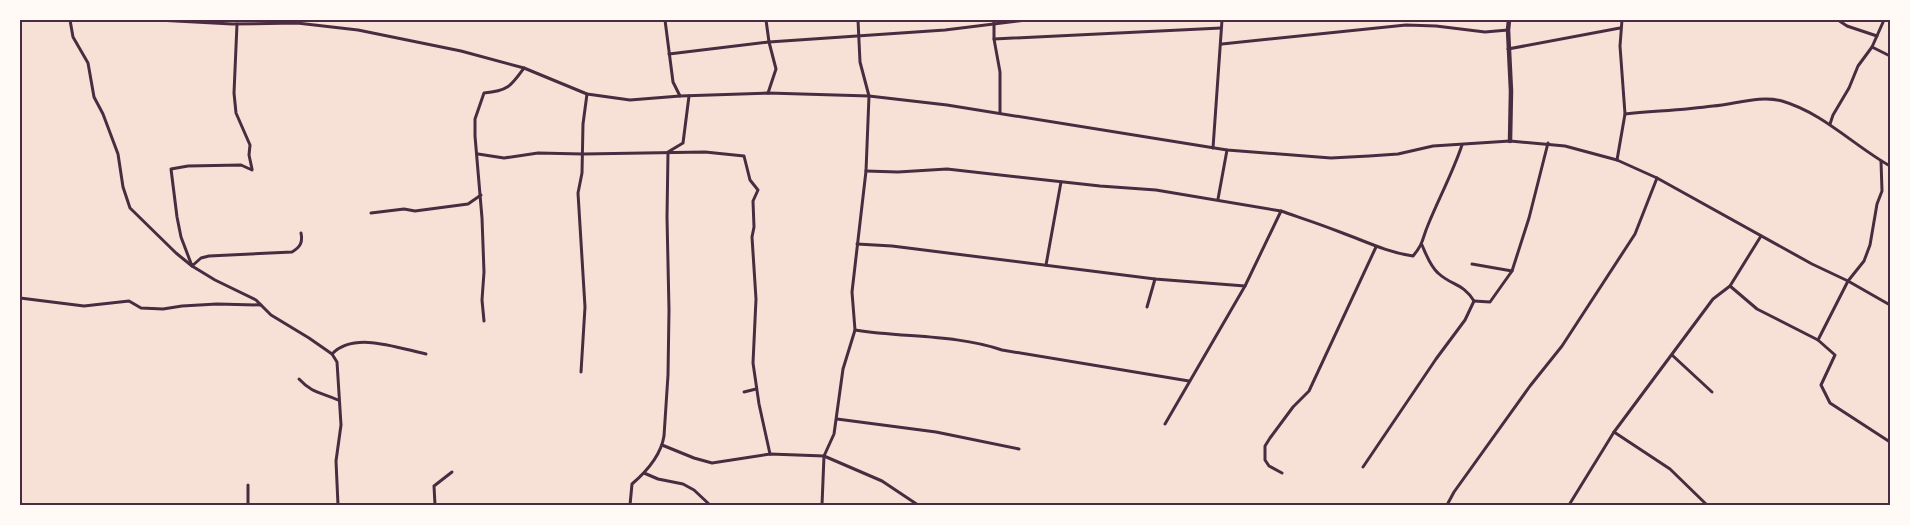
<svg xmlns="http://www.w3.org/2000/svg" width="1910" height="525" font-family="'Zilla Slab',serif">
<rect width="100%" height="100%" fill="#f7e1d7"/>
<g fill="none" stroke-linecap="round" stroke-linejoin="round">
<g stroke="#4a2c40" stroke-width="3">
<path d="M70,20L73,37L88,63L94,97L103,114L118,154L123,187L130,208L176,253L192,266L215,280L256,300L271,315L309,338L332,354L337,362L341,425L336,461L338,505"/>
<path d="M157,20L232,24L297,23L358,30L461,51L524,68L587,94L630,100L680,96L768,93L869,96L947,105L1227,150L1331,158L1369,156L1398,154L1433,146L1510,141L1565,146L1617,160L1657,178L1812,264L1848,281L1890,305"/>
<path d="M665,20L673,82L680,96"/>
<path d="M766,20L769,42L776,69L768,93"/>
<path d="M994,20V39L1000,72V113"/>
<path d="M1838,20L1847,26L1877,36"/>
<path d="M237,24L234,93L236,113L250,145L249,155L252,169"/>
<path d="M994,39L1221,28"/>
<path d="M1222,44L1406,25L1436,26L1485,32L1508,30"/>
<path d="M1872,47L1890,56"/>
<path d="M1508,49L1620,28"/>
<path d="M669,54L769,42L945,30L1026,20"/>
<path d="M1625,114C1655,111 1684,110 1713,106C1736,104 1760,95 1782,101C1823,113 1853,145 1890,166"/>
<path d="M1830,124L1833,115L1849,88L1858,66L1872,47L1884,20"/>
<path d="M1213,148L1222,20"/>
<path d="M478,154L504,158L538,153L583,154L705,152L744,156L750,180L758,190L753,201L754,227L752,237L756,299L753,363L759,404L770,454"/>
<path d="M1617,160L1625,114L1620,46L1622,20"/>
<path d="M1881,161L1882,191L1877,204L1870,245L1864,261L1848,281L1818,340L1835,355L1821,385L1830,403L1890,442"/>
<path d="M252,170L241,165L188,166L171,169L177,217L181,237L192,266L201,258L209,256L292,252C300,247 303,243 301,233"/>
<path d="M866,171L898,172L947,169L1100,186L1156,190L1281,211L1245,286L1165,424"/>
<path d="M1218,199L1227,150"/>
<path d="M1281,211C1301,218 1320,224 1340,232C1365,241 1386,252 1413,256C1424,243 1422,239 1428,225C1439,198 1453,172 1462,145"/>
<path d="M371,213L404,209L415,211L468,204L481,195"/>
<path d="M857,244L892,246L1155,279L1245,286"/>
<path d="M1422,245C1426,254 1430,266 1438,273C1452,286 1463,283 1474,301"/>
<path d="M1472,264L1512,271L1529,218L1548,143"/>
<path d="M1046,265L1061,182"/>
<path d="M1730,286L1757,309L1818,340"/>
<path d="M20,298L84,306L129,301L141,308L163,309L182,306L217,304L261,305"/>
<path d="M1474,301L1490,302L1512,271"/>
<path d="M1147,307L1155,279"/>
<path d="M484,321L482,300L484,272L482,218L475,136V119L484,93C508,91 511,86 524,68"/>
<path d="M855,330C904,338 955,334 1002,350L1189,381"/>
<path d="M332,354C354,331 398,348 426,354"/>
<path d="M1672,355L1712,392"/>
<path d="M581,372L585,307L578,193L582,173L583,124L587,94"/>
<path d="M299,379C313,394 321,392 338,400"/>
<path d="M744,392L756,389"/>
<path d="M837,419L936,432L1019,449"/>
<path d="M1614,432L1713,299L1730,286L1761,236"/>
<path d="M662,445L694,458L712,463L770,454L824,456L882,481L918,505"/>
<path d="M1363,467L1436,359L1465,320L1474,301"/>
<path d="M644,473L658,479L683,484L694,490L710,505"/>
<path d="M1282,473L1269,466L1265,460V446L1270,438L1293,407L1309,391L1376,247"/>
<path d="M248,485V505"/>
<path d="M435,505L434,486L452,472"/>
<path d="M630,505L632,484C646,472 661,455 664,436L668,375L669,310L667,217L668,152L683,143L689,96"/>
<path d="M822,505L824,456L834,434L843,369L855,330L852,292L866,171L869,96L860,62L858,20"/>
<path d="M1447,505L1454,492L1530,386L1562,346L1635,234L1657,178"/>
<path d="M1569,505L1614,432L1670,469L1707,505"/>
</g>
<path stroke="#4a2c40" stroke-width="4.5" d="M1509,20L1508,30L1511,91L1510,141"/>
</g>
<rect width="1910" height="525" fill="none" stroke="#fffaf5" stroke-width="42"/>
<rect x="21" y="21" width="1868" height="483" fill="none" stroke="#4a2c40" stroke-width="2"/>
</svg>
